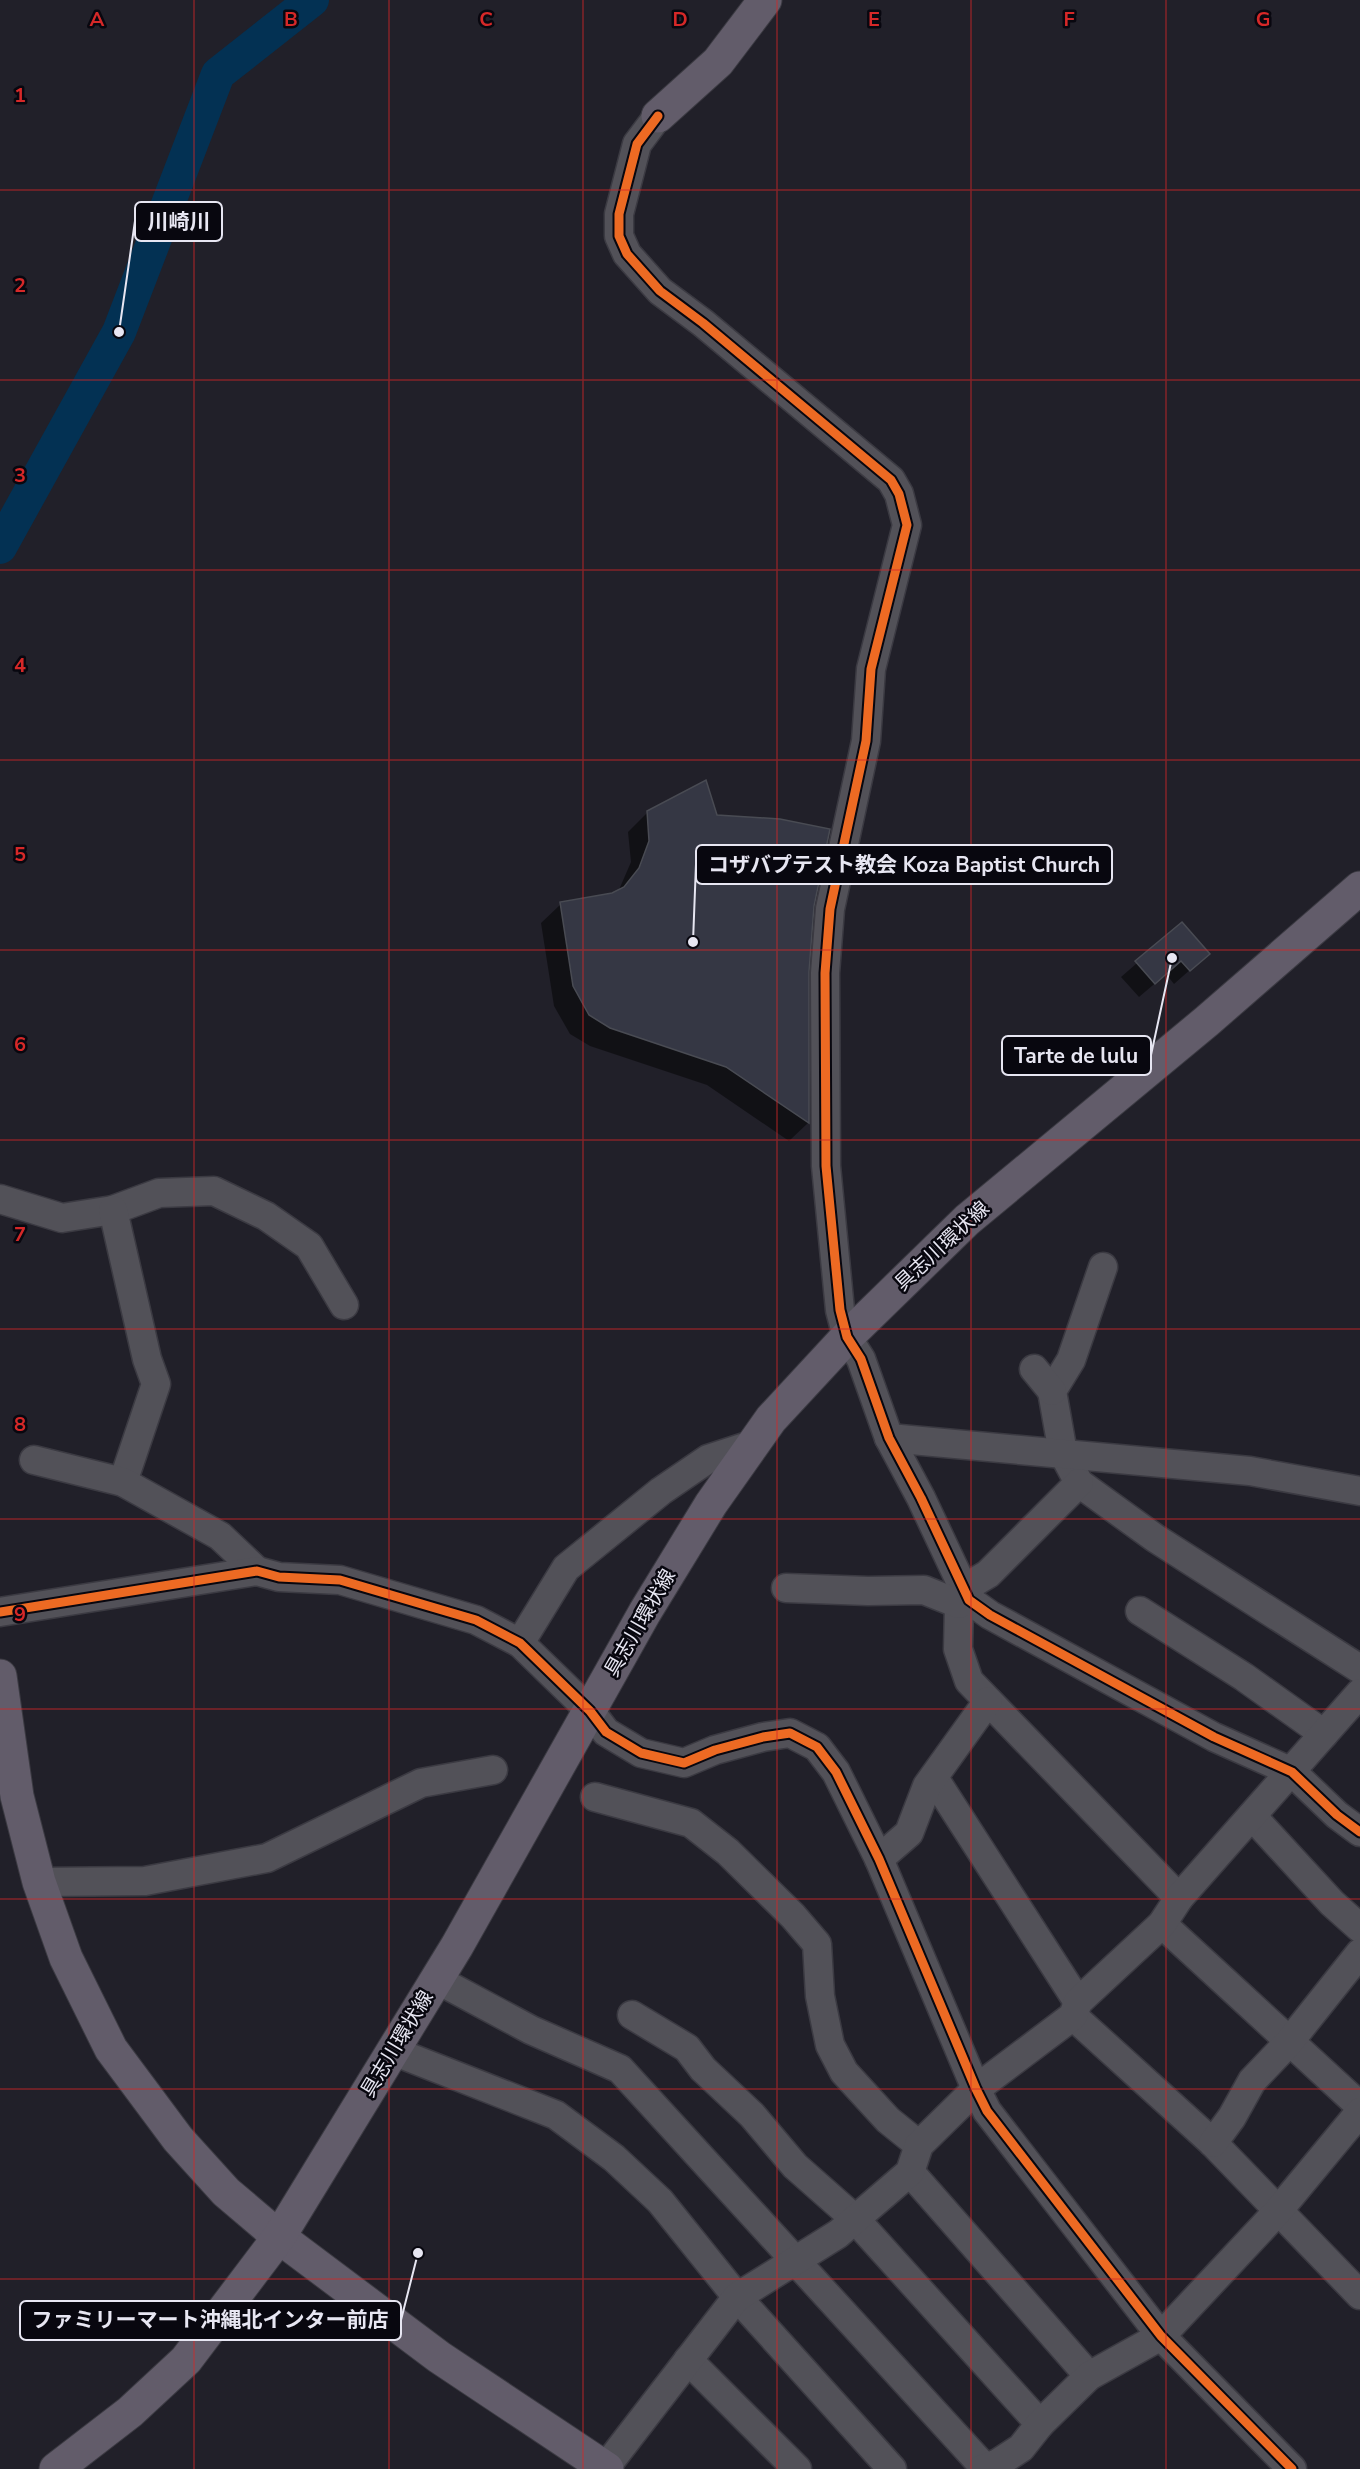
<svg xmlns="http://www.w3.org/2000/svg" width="1360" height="2469" font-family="'Nunito Sans','Noto Sans JP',sans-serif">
<rect width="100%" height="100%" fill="#212029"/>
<g fill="#0007">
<path d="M647,813L715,817L812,905L807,972L808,1123L789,1141L707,1085L590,1046L570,1034L554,1006L541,923L561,904L618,892L631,862L628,832Z"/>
<path d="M1182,924L1208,954L1174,984L1166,974L1139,997L1121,977Z"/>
</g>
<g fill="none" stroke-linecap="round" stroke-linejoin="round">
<path stroke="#033153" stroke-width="34" d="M0,547L119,332L218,74L312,0"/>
</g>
<g fill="#353744" stroke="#494b53" stroke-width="1.5">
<path d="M706,780L717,815L780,819L830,829L814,906L809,972V1123L726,1067L610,1028L589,1015L573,986L560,902L612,893L624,887L639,868L649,841L647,811Z"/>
<path d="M1182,922L1210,954L1190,971L1181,961L1155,984L1135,961Z"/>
</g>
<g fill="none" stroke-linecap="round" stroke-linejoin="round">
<g stroke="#3b3a42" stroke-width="31">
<g id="minor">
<path d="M658,116L637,144L619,214V236L627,254L660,291L703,323L891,480L899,494L907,525L871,669L866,741L830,909L825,973L826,1166L840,1310L847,1337L861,1359L889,1438L921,1498L969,1600L990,1615L1214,1737L1292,1772L1337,1815L1360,1832"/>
<path d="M0,1199L62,1218L113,1210L159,1193L214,1191L266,1216L309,1246L344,1305"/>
<path d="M113,1210L147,1359L156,1384L123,1482"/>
<path d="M1103,1267L1071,1360L1052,1391L1063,1453L1079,1483L1155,1538L1360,1669"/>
<path d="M1034,1369L1052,1391"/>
<path d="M889,1438L1250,1471L1360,1491"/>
<path d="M34,1460L123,1482L220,1536L257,1571"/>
<path d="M1079,1483L988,1574L963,1589L959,1604L958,1649L969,1681L1179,1898"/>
<path d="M786,1588L868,1591L924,1590L959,1604"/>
<path d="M1140,1611L1244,1677L1324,1734"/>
<path d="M0,1612L257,1571L279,1577L340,1580L476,1620L520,1643L590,1711L606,1732L641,1753L684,1763L715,1750L763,1737L790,1733L817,1747L836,1772L879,1859L976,2089L987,2111L1161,2336L1292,2469"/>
<path d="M520,1643L566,1568L661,1491L708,1459L754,1444"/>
<path d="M934,1778L1078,2002"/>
<path d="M595,1797L691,1823L728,1852L793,1916L817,1944L820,1996L830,2045L844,2072L888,2120L919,2145"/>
<path d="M1252,1816L1332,1903L1360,1928"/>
<path d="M879,1859L909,1833L927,1786L988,1701"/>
<path d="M39,1882L145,1881L267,1858L421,1783L493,1770"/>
<path d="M1162,1924L1360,2106"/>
<path d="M436,1979L531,2030L620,2069L984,2467"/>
<path d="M632,2015L687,2048L703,2069L752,2115L795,2166L855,2219L1040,2424"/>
<path d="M1073,2016L1213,2143L1360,2295"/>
<path d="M393,2051L556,2115L614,2158L660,2201L737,2297L892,2469"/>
<path d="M1213,2143L1232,2117L1252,2081L1290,2041L1360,1953"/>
<path d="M910,2172L1089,2376"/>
<path d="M688,2360L797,2469"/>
<path d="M605,2468L737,2297L838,2234L910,2172L919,2145L976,2089L1073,2016L1078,2002L1162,1924L1179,1898L1360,1693"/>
<path d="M982,2469L998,2463L1021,2448L1040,2424L1089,2376L1161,2336L1278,2211L1360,2112"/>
</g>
</g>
<g stroke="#3b3a42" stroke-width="35">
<g id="major">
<path d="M658,116L718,62L765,0"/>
<path d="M0,1676L17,1796L39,1882L66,1958L111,2049L178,2139L226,2192L279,2237L439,2357L607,2469"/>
<path d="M56,2469L130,2412L186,2360L279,2237L457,1946L645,1612L711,1504L771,1419L847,1337L967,1220L1207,1021L1360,888"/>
</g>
</g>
<use href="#minor" stroke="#525158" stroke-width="28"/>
<use href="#major" stroke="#625c6a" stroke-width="33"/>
<g stroke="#08070f" stroke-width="13">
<g id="cycleway">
<path d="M658,116L637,144L619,214V236L627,254L660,291L703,323L891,480L899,494L907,525L871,669L866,741L830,909L825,973L826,1166L840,1310L847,1337L861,1359L889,1438L921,1498L969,1600L990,1615L1214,1737L1292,1772L1337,1815L1360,1832"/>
<path d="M0,1612L257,1571L279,1577L340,1580L476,1620L520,1643L590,1711L606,1732L641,1753L684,1763L715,1750L763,1737L790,1733L817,1747L836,1772L879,1859L976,2089L987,2111L1161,2336L1292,2469"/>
</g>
</g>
<use href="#cycleway" stroke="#ed6a23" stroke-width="9"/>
</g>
<path fill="none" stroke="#d62828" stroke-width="1.5" stroke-opacity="0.55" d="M194,0V2469M389,0V2469M583,0V2469M777,0V2469M971,0V2469M1166,0V2469M0,190H1360M0,380H1360M0,570H1360M0,760H1360M0,950H1360M0,1140H1360M0,1329H1360M0,1519H1360M0,1709H1360M0,1899H1360M0,2089H1360M0,2279H1360"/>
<g text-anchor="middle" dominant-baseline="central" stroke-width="5" stroke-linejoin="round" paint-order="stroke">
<g font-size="20" fill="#e7e6f2" stroke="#08070f">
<text transform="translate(942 1246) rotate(-43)">具志川環状線</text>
<text transform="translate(640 1623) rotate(-60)">具志川環状線</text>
<text transform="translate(397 2044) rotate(-59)">具志川環状線</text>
</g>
</g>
<g font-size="20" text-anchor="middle" font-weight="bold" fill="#d62828" stroke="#08070f" stroke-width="5" stroke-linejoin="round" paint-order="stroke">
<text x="97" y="26">A</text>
<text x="291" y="26">B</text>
<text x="486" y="26">C</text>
<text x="680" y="26">D</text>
<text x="874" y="26">E</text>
<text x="1069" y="26">F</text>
<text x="1263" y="26">G</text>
<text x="20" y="102">1</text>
<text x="20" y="292">2</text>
<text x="20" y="482">3</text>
<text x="20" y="672">4</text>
<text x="20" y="861">5</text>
<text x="20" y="1051">6</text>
<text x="20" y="1241">7</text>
<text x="20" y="1431">8</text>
<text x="20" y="1621">9</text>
</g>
<path fill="none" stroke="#e7e6f2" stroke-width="2" d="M119 332L135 221M693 942L696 864M1172 958L1151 1055M418 2253L401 2320"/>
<g fill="#e7e6f2" stroke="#08070f" stroke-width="2">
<circle cx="119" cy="332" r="6"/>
<circle cx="693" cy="942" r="6"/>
<circle cx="1172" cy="958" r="6"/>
<circle cx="418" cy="2253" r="6"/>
</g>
<g fill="#08070f" stroke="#e7e6f2" stroke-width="2">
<rect x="135" y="202" width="87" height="39" rx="6"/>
<rect x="696" y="845" width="416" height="39" rx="6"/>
<rect x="1002" y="1036" width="149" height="39" rx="6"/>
<rect x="20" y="2301" width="381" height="39" rx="6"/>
</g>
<g font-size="21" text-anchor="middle" font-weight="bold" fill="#e7e6f2">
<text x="179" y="229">川崎川</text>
<text x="904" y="872">コザバプテスト教会 Koza Baptist Church</text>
<text x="1076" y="1063">Tarte de lulu</text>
<text x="210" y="2327">ファミリーマート沖縄北インター前店</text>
</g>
</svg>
